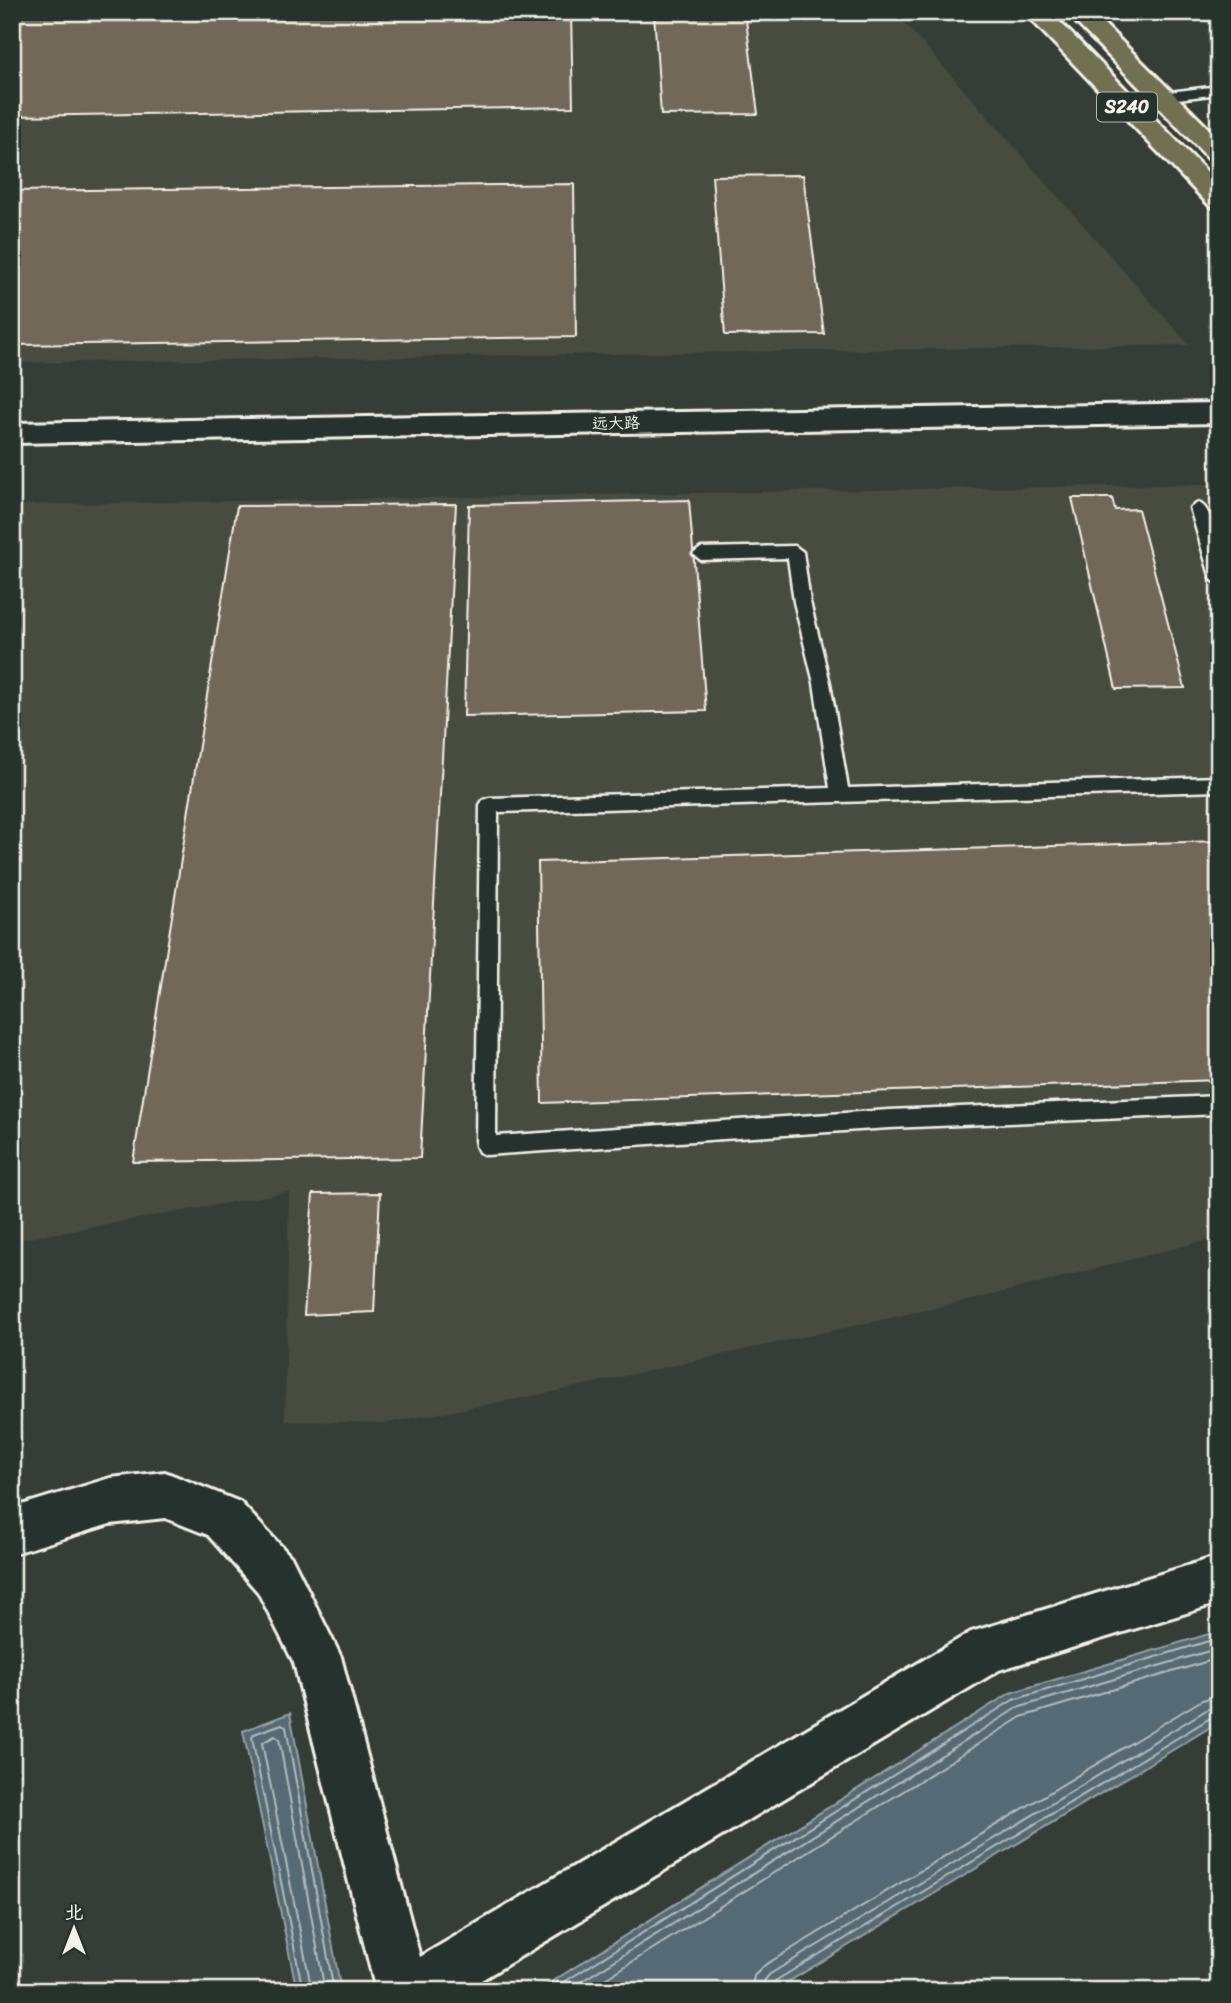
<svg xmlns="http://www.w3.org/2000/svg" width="1231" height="2003" font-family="Sriracha,'LXGW WenKai TC',sans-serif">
<rect width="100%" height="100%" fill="#353e36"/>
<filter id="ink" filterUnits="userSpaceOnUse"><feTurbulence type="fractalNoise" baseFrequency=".0143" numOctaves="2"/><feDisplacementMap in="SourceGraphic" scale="14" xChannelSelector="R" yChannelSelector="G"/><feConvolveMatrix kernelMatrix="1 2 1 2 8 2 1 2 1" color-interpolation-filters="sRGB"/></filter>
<g filter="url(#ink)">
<g fill="#474b41">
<path d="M12,12H895L1189,345L12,363Z"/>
<path d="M1219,484V1237L976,1299L543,1394L387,1423L285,1421L289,1192L12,1241V505Z"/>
</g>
<g fill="#566b74" stroke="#95a1a2" stroke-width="2">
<path d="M1219,1631V1722L773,1991H537L1010,1693Z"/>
<path d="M290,1713L341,1991H297L243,1731Z"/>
</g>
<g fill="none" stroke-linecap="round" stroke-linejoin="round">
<g stroke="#b5bbba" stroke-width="2">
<path d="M303,1991L252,1738L254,1734L282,1724L286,1727L334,1991"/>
<path d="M312,1991L262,1743L275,1736L279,1739L325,1991"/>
<path d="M550,1991L1013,1700L1219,1638"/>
<path d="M566,1991L1017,1708L1219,1648"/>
<path d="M586,1991L1021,1717L1219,1658"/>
<path d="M751,1991L754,1976L765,1965L1202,1700L1219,1696"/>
<path d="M762,1991L764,1981L770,1974L1208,1709L1219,1707"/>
<path d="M771,1991L775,1981L1212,1717L1219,1716"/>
</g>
</g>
<g fill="#71685a" stroke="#f4f1e8" stroke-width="2">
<path d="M12,12H571L573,107L12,116Z"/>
<path d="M654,12H745L758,114L661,115Z"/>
<path d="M803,175L824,334L725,335L712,176Z"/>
<path d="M574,184L576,337L12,345V191Z"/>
<path d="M1072,498H1112L1115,510L1138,509L1185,688L1116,689Z"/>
<path d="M689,500L706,711L464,716L469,505Z"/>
<path d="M456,504L420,1158L133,1162L237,506Z"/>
<path d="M1219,841V1080L542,1103L538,862Z"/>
<path d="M380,1193L374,1312L304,1315L313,1194Z"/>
</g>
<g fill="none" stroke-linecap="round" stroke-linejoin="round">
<g stroke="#f4f1e8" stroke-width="5">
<g id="service">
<path d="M1219,86V94L1161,101L1155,97L1161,93Z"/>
<path d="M1198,503C1217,508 1219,567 1219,585L1211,579L1190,508Z"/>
<path d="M795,546L803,552L810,602L830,683L848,788L1219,777V791L498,812L496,1136L889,1110L1219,1096V1114L889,1128L486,1155L479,1152L476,1146L480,805L483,800L489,798L830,788L814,683L794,602L788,558L701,560L693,554L701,548Z"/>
</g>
</g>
<g stroke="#f4f1e8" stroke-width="6">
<path id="minor" d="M165,1472L240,1502L292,1558L341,1657L420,1957L971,1632L1219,1556V1603L999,1670L463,1991H376L294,1663L258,1592L208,1535L165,1518L110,1524L12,1554V1508L110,1478Z"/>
</g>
<g stroke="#f4f1e8" stroke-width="6">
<path id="tertiary" d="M1219,403V423L12,443V423Z"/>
</g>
<g stroke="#f4f1e8" stroke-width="6">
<g id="primary">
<path d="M1024,12H1050L1219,184V208L1210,206Z"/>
<path d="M1066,12H1092L1219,139V162L1210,160Z"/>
</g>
</g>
<use href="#service" fill="#26332d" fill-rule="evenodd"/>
<use href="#minor" fill="#26332d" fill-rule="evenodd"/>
<use href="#tertiary" fill="#26332d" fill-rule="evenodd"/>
<use href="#primary" fill="#716f52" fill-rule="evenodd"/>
</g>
</g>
<g text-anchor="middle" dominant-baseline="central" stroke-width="6" stroke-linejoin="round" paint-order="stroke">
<g font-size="16" fill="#f4f1e8" stroke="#26332d">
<text transform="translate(616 423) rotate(-1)">远大路</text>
</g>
<rect fill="#26332d" stroke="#b6b8b0" stroke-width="2" x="1097" y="92.5" width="60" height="29" rx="5"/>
<g font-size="18" font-weight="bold" fill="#f4f1e8">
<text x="1127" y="107">S240</text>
</g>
</g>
<rect width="1231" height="2003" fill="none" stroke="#26332d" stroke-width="42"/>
<rect x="21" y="21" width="1189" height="1961" fill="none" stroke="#f4f1e8" stroke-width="2.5" filter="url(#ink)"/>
<g transform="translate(74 1929)" stroke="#26332d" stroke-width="5" paint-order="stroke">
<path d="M0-5L12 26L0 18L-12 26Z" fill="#f4f1e8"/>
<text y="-10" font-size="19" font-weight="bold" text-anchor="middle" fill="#f4f1e8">北</text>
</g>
</svg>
